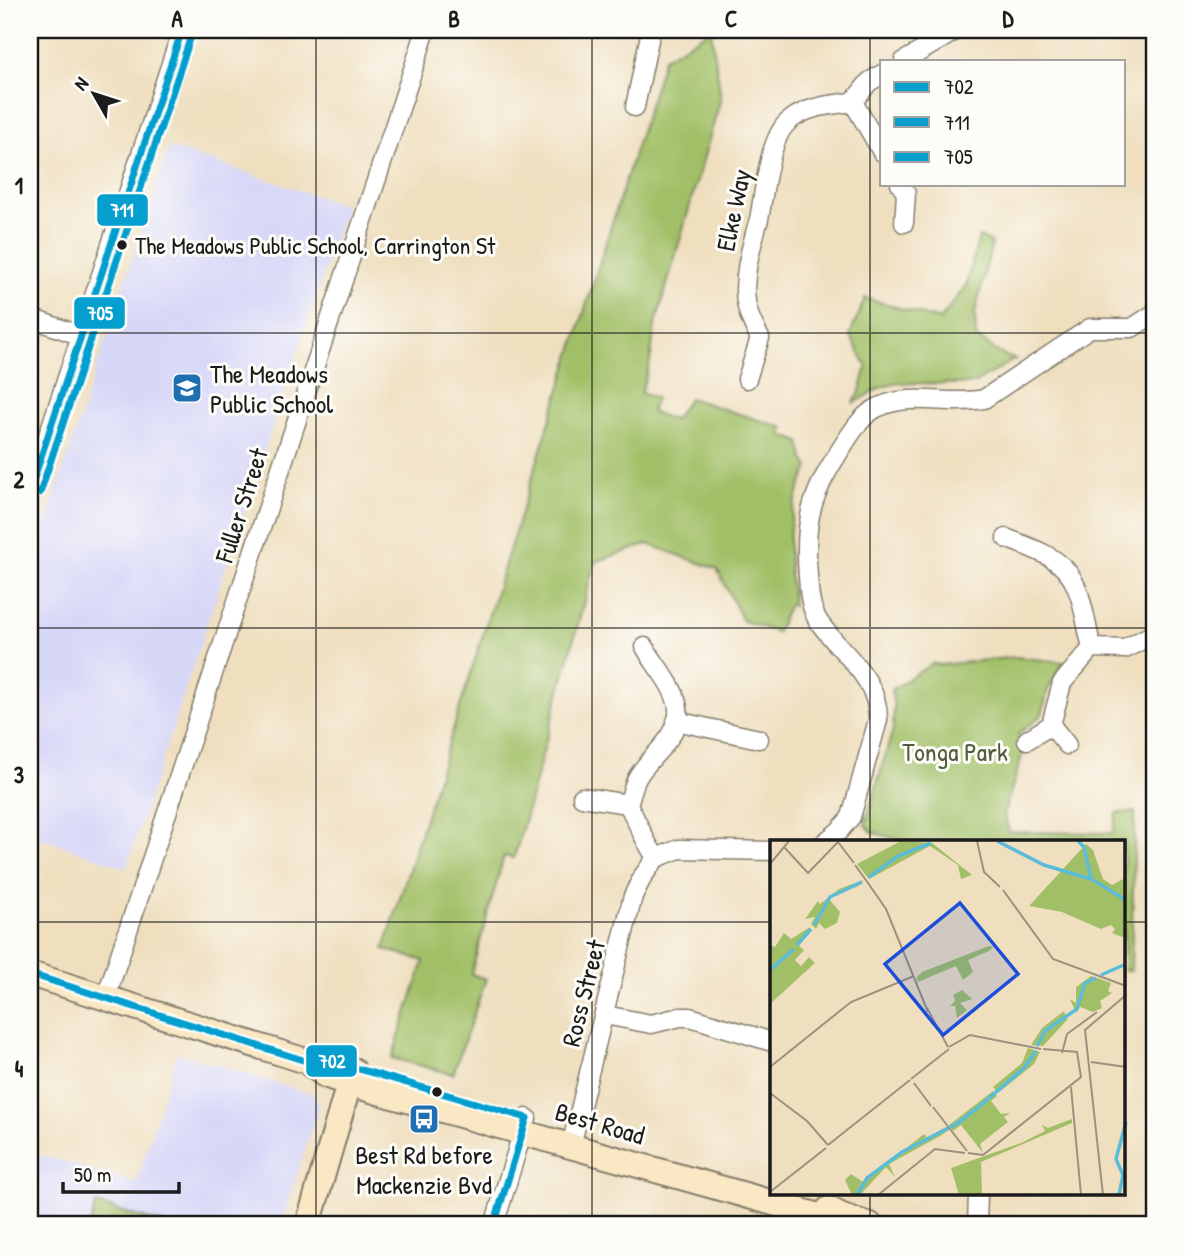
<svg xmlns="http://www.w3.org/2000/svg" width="1185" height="1255" font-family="'Patrick Hand',sans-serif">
<rect width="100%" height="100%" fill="#fdfcf7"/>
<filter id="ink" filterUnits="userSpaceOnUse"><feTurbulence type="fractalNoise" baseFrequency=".0143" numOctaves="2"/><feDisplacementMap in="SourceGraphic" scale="14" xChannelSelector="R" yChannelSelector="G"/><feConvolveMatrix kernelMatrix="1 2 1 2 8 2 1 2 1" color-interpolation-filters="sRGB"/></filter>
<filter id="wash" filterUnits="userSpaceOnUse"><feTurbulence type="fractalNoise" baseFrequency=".00686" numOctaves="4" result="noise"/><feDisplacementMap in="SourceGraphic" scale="28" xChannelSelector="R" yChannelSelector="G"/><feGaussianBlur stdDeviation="1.57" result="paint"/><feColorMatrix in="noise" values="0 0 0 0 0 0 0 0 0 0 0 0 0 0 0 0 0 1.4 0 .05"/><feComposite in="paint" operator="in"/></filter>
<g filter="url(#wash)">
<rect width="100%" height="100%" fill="#efdfbf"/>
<g fill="#d7d7f8">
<path d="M169,147L346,206L126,868L30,834V570Z"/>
<path d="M177,1053L312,1094L319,1105L281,1225H30V1152L136,1183Z"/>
</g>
<g fill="#a1bf66" stroke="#5e6e41" stroke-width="2">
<path d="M711,30L721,98L655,326L650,362L641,393L656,398L651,412L674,420L689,398L784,428L782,435L800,442L804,459L809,467C784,518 787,550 793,606L789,604L777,632L743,621L717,569L648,544L595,562L514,858L504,856L471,974L486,979L453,1074L392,1058L424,961L384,949L664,58Z"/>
<path d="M979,237L992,243L975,313L976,337C990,344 997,356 1015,359L973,384L898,383L882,387L853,404L859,394L867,367L850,335L865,298L940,320L966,285Z"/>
<path d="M1016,657L1064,662L1048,689L1042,715L1018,734L1025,746L1004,813L1009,832L1113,833L1117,813L1135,812L1131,971L1124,970V842H908L872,832L865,825L893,729L894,705L891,690L933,663L940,665Z"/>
<path d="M96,1204H97L167,1225H90Z"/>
</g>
</g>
<g filter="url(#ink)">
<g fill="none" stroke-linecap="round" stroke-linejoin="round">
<g stroke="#867e6e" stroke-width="21">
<g id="street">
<path d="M904,61L957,30"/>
<path d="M853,102L882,152"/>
<path d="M853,102L869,82L882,74"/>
<path d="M635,107L651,30"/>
<path d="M900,184L906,193L904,223"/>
<path d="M30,318L82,336"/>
<path d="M747,379L760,338C752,323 746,311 745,293C745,267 752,244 759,219C764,195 769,138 788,122C806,106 830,105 853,102"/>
<path d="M30,490L182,30"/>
<path d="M1006,538C1025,546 1050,553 1065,569C1083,588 1085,623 1092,648"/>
<path d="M645,647C655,667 676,686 678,709C681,737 649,756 637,778C633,786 631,796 628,804L646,841L656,858"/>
<path d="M676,721L759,739"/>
<path d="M1051,725L1067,745"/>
<path d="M1027,740L1051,725L1062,683L1092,648L1125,649L1155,633"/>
<path d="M582,797L628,804"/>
<path d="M825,842L839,831L851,817L878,720C879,677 841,654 819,622C810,609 809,591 808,576C803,515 813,492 846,441C854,429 864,413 879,407C912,392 950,406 984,399L1090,328H1132L1155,313"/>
<path d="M656,858L679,849L772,851"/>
<path d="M106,997L426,30"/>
<path d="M605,1015L651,1024L680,1017H690L772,1042"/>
<path d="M571,1146L633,896L643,876L656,858"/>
<path d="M494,1225L527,1118"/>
<path d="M977,1225L978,1194"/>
</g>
</g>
<g stroke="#867e6e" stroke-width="28">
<g id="secondary">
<path d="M30,974L306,1061L325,1075L350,1084L823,1217L842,1216"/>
<path d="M829,1209L842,1216L870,1225"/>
<path d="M308,1225L353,1070"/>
</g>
</g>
<use href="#street" stroke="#fff" stroke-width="18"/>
<use href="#secondary" stroke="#fae7c3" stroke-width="24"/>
<g stroke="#fdfcf7" stroke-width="12">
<path id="bus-1" d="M30,974L306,1061L328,1060L527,1118L494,1225"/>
</g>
<g stroke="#fdfcf7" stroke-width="12">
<path id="bus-2" d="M30,490L182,30"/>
</g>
<g stroke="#fdfcf7" stroke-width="12">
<path id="bus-3" d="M40,493L192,33"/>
</g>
<use href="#bus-1" stroke="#049ecf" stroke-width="7"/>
<use href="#bus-2" stroke="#049ecf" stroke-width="7"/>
<use href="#bus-3" stroke="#049ecf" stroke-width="7"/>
</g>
</g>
<path fill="none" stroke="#1c1c1c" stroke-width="2" stroke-opacity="0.55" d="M316,30V1225M592,30V1225M870,30V842M30,333H1155M30,628H1155M30,922H772M1124,922H1155M870,1194V1225"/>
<defs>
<g id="school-square" transform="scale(1.575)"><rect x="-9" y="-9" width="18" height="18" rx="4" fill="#1f6fb2" stroke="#fdfcf7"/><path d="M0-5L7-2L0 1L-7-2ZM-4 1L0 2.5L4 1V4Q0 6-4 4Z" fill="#fff"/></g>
<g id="bus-square" transform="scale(1.575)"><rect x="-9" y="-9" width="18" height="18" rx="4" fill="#1f6fb2" stroke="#fdfcf7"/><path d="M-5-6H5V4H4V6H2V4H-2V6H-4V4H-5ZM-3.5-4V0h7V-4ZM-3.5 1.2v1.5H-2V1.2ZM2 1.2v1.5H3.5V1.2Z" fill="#fff"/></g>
</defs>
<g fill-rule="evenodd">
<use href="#school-square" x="187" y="388"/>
<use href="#bus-square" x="424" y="1119"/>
</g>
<g fill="#1c1c1c" stroke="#fdfcf7" stroke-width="2.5">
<circle cx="122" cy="245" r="6"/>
<circle cx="437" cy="1092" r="6"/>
</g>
<g text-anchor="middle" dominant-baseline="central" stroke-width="6" stroke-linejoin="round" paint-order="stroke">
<g font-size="24" fill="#1c1c1c" stroke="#fdfcf7" text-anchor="start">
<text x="135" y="245">The Meadows Public School, Carrington St</text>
</g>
<g font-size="26" fill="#1c1c1c" stroke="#fdfcf7">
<text transform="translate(733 210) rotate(-78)">Elke Way</text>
<text transform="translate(241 505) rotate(-72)">Fuller Street</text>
<text transform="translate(583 993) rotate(-76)">Ross Street</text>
<text transform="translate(600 1123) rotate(16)">Best Road</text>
</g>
<g font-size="26" fill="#1c1c1c" stroke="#fdfcf7" text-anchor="start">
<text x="210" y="373">The Meadows<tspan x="210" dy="30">Public School</tspan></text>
<text x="424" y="1154" text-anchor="middle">Best Rd before<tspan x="424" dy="30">Mackenzie Bvd</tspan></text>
</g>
<g font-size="26" fill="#515d3a" stroke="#fdfcf7">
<text x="955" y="751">Tonga Park</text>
</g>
</g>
<g transform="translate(770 840)">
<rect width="355" height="355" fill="#efdfbf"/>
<path d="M131,1L162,3L202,35L191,39L188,25L160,6L99,39L87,24ZM316,4L323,10L333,39L342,45L355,38V98L342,93L345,89L341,85L331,89L292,72L259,66ZM93,40L87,47L72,50L59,59L70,72L67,83L55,89L49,83L46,89L41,84L45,77L35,79L48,61L50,64L69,49ZM40,87L29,106L34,110L25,120L31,126L39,117L45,123L0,164V105L5,107L14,93L21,99ZM219,106L223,107L219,111L198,120L203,132L193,140L186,126L148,142L146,138L152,132ZM321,136L341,143L338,151L342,153L330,161L332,168L323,172L310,167L306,173L300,159L306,163V147ZM192,150L202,159L190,163L197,170L187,178L185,166H180L185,161L183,155ZM294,171L297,180L273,206L261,205L272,188ZM258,208L270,212L264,224L228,253L223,247L252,223ZM223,251L227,256L221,261L231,274L240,273L234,277L238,282L210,304L213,313L191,285L183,291L179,285ZM302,279V283L211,322L212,355H189L181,328L251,303L275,291L272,285L278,288ZM176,287L179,290L170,296L119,324L125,337L116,327L90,355H82L75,340L81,334L93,342L154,294L157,298Z" fill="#a1bf66"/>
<path fill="none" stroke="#5abcd9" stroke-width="3.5" d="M227,1L274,25L321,39M308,1L314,7L321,39L356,60M99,37L128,16L161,3M44,85L60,57L92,42M27,105L41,89M0,130L24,109M331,135L356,124M267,206L275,191L307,169L315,143L326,138M87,355L97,338L132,312L188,283L211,265L254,228L266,211M349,355L353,335L346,319L356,282"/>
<path fill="none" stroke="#9b917e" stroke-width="2" d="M207,1L214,32L230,47M68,2L84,23M14,7L38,33L68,2M0,24L19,1M85,25L98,43M98,43L116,69L158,172M233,50L283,119L356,146M157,168L178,207M179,207L200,195L271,209M292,213L297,194L327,172M321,222L356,227M0,227L81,162L144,136M141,239L179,209M144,243L161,266M301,247L311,355M0,253L37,281L58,305M163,267L197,311M58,305L140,240M198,313L213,315L311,237L307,212L273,209M0,352L56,308M108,355L165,309L195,313M333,355L315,190L356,155"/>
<path fill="#1d4ed8" fill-opacity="0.15" stroke="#1d4ed8" stroke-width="3.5" d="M190,63L248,134L173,195L115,124Z"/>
<rect width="355" height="355" fill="none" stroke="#1c1c1c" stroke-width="3.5"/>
</g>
<g stroke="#fdfcf7" stroke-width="2.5">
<rect x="96" y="193" width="53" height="34" rx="7" fill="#049ecf"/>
<rect x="73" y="296" width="53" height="34" rx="7" fill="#049ecf"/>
<rect x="305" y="1044" width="53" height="34" rx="7" fill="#049ecf"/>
</g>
<g font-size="19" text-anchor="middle" font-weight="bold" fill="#fff">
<text x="122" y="217">711</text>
<text x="100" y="320">705</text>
<text x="332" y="1068">702</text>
</g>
<rect width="1185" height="1255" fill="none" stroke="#fdfcf7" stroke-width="77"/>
<rect x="880" y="60" width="245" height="126" fill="#fdfcf7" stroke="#a3a29f" stroke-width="2"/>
<rect x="894" y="82" width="35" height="10" fill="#049ecf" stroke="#a3a29f" stroke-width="2"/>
<text x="944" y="94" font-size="21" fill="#1c1c1c">702</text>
<rect x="894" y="117" width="35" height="10" fill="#049ecf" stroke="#a3a29f" stroke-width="2"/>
<text x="944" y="130" font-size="21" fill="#1c1c1c">711</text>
<rect x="894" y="152" width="35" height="10" fill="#049ecf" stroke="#a3a29f" stroke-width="2"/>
<text x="944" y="164" font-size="21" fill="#1c1c1c">705</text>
<g transform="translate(94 94) rotate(309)" stroke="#fdfcf7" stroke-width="5" paint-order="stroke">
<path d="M0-5L12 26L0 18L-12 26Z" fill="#1c1c1c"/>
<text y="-10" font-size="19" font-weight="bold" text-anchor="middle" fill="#1c1c1c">N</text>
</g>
<path d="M63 1182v10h116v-10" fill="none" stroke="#1c1c1c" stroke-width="3.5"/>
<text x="74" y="1182" font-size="21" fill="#1c1c1c" stroke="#fdfcf7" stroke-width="5" paint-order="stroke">50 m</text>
<rect x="38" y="38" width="1108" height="1178" fill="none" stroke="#1c1c1c" stroke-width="2.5"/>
<g font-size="23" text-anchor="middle" font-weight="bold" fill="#1c1c1c">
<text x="177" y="27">A</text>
<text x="454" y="27">B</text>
<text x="731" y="27">C</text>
<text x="1008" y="27">D</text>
<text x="19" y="194">1</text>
<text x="19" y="488">2</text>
<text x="19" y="783">3</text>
<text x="19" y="1077">4</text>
</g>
</svg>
